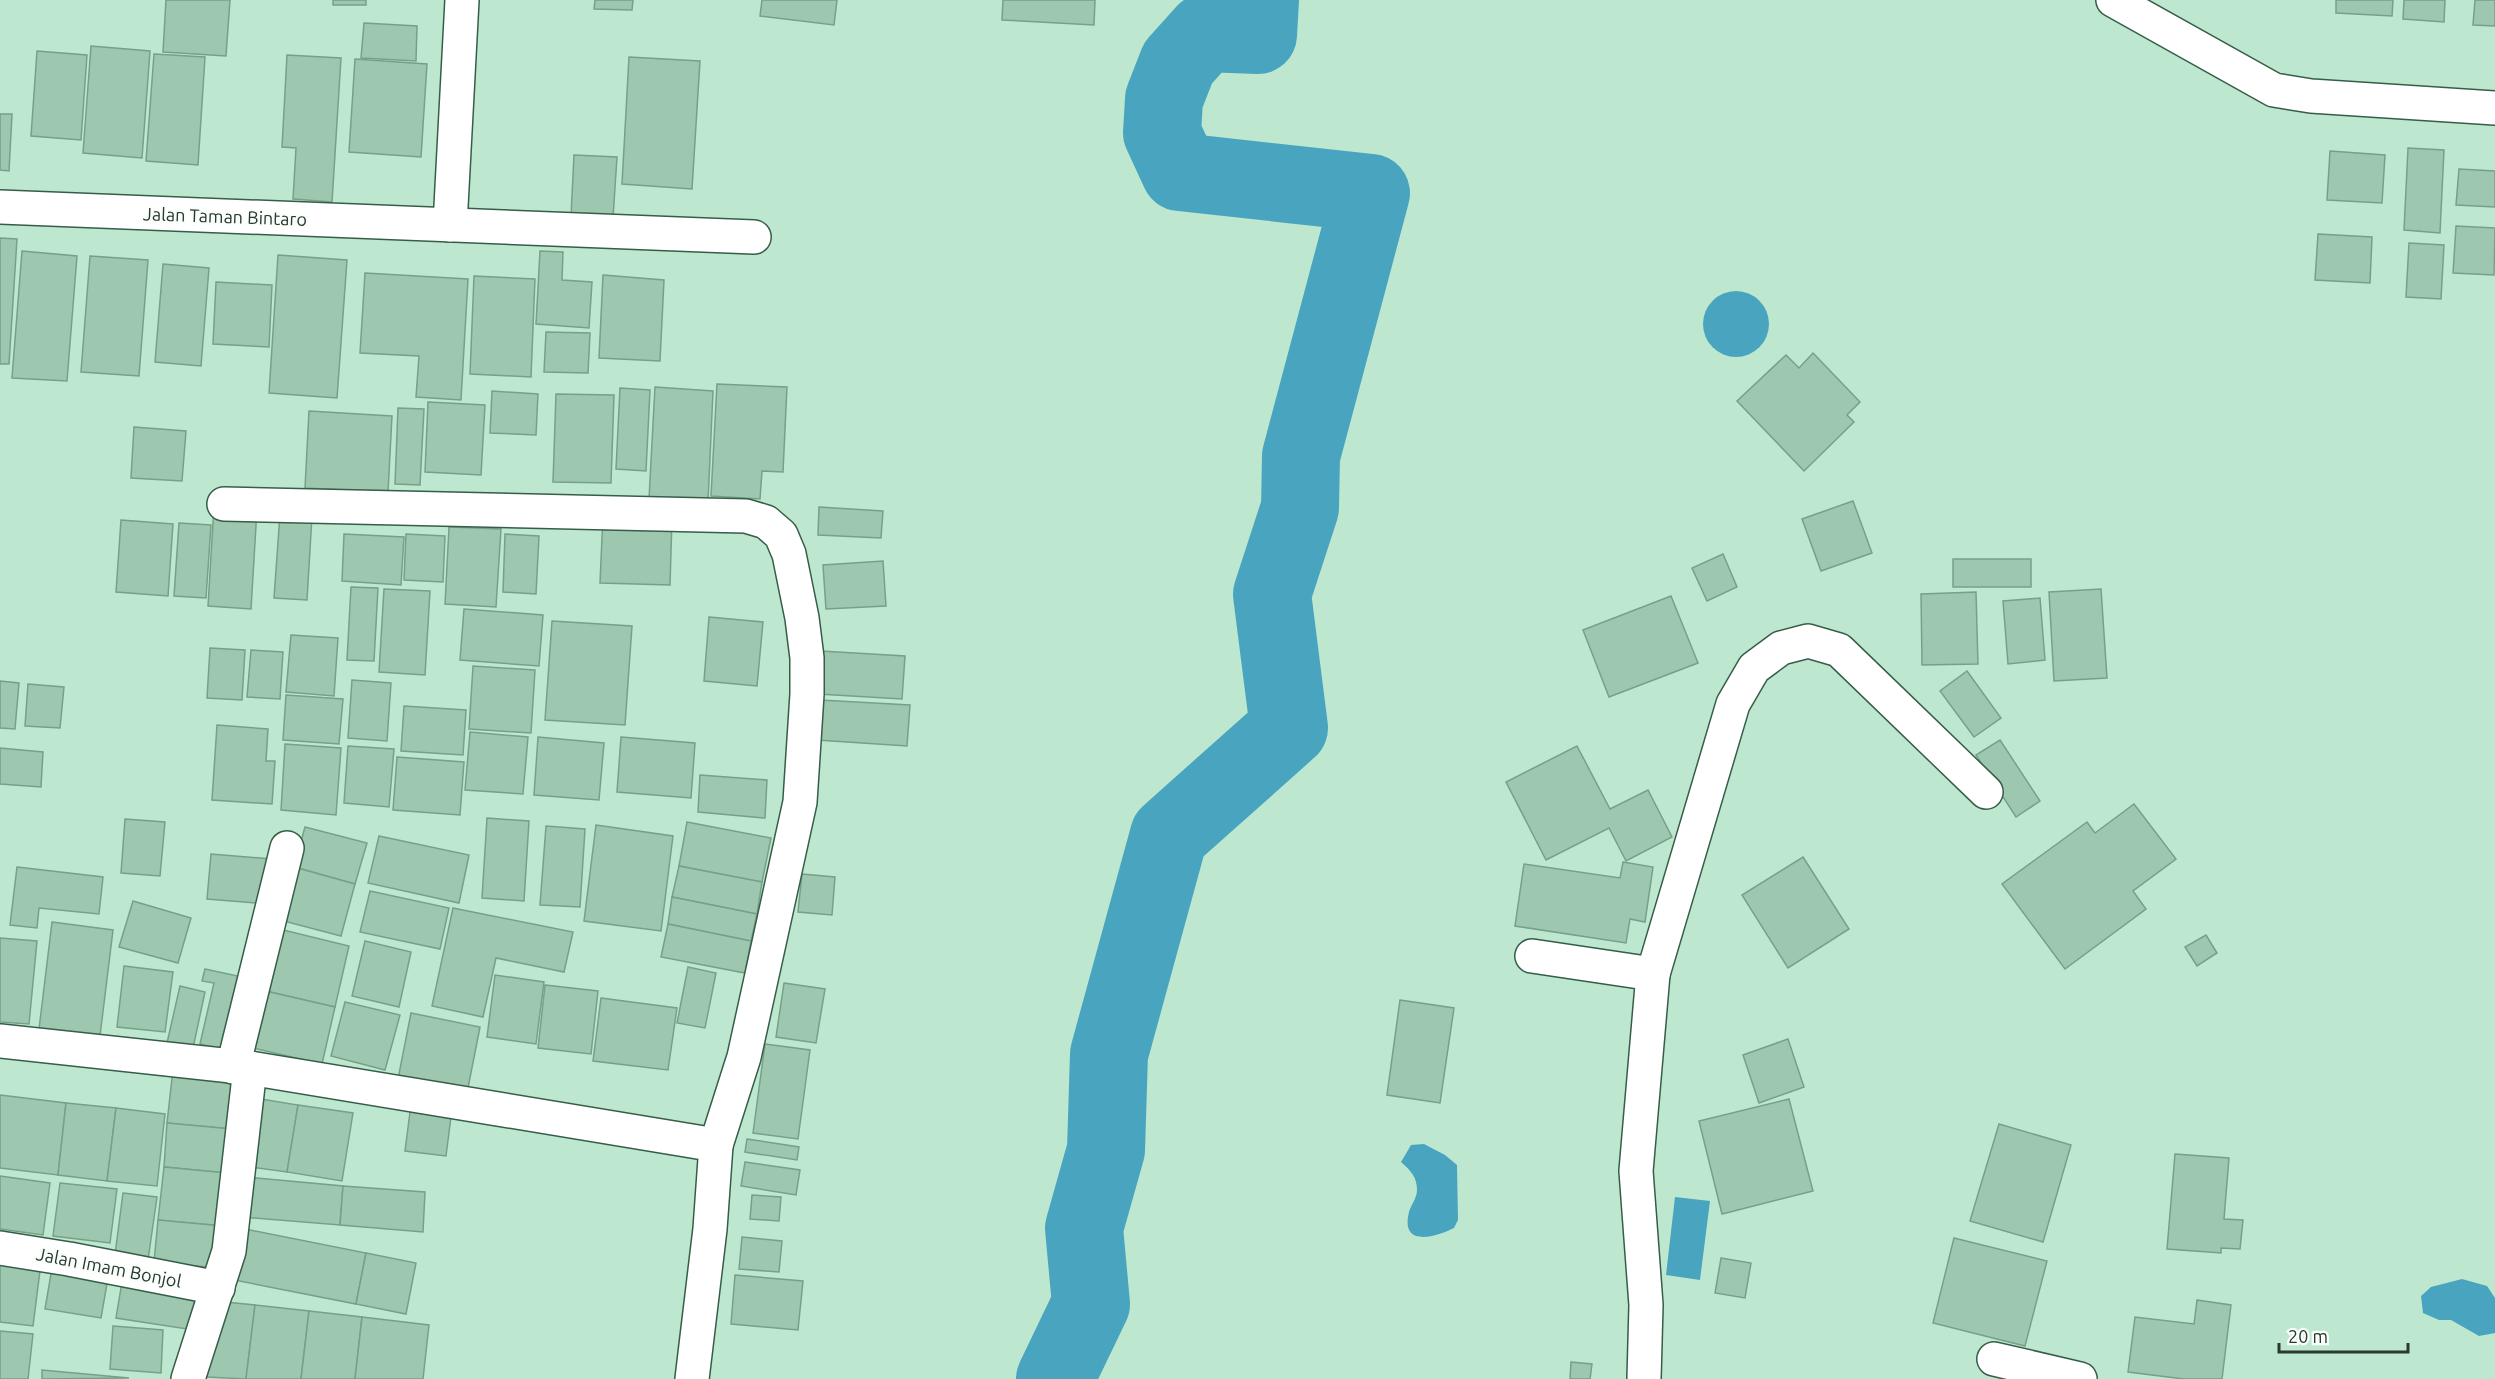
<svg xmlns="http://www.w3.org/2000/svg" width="2495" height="1379" font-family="Ubuntu,sans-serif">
<rect width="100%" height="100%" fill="#bde8cf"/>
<g fill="#49a5bf">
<circle cx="1736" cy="324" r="33"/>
<path d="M1424,1144L1445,1155L1457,1165L1458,1220L1454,1228C1436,1237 1400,1248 1409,1212C1411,1205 1417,1198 1417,1190C1417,1177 1411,1171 1401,1162L1411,1145Z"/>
<path d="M1675,1197L1710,1201L1700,1280L1666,1275Z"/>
<path d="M2462,1279L2487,1286L2495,1298V1333L2479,1336L2451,1320H2439L2423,1313L2421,1296L2431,1287Z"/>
</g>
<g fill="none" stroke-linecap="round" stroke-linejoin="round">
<path stroke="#49a5bf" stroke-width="78" d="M1055,1379L1091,1304L1084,1228L1106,1150L1109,1054L1169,835L1289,728L1272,594L1300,508L1301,456L1371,193L1180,172L1162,133L1164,99L1178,63L1205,33L1258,35L1260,0"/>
</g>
<g fill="#9dc7af" stroke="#77a089" stroke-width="1.5">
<path d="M166,0H230L226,56L163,52Z"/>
<rect x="333" y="0" width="33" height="5"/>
<path d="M595,0H633L632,10L594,9Z"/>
<path d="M762,0H837L834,25L760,16Z"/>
<path d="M1003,0H1095L1094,25L1002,20Z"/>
<path d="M2336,0H2393L2392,16L2336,13Z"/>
<path d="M2404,0H2445L2444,22L2403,19Z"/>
<path d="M2475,0H2495V26L2473,25Z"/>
<path d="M364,23L417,26L416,61L361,58Z"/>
<path d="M91,46L150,51L142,158L83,153Z"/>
<path d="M37,51L87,55L81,140L31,136Z"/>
<path d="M154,54L205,57L198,165L146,161Z"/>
<path d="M287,55L341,58L332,202L293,199L296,148L282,147Z"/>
<path d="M629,57L700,61L692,189L622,184Z"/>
<path d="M355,59L427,64L421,157L349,152Z"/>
<path d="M0,114H12L9,171L0,170Z"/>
<path d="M2408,148L2444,150L2440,233L2404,230Z"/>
<path d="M2330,151L2385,155L2382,203L2327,200Z"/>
<path d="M574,155L617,157L613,218L571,216Z"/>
<path d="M2459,169L2495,171V207L2456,205Z"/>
<path d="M2456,226L2495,228L2494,275L2453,273Z"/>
<path d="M2318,234L2372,237L2370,283L2315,280Z"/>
<path d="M0,238L17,239L9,364H0Z"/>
<path d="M2409,243L2444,245L2441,299L2406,297Z"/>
<path d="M22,251L77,256L67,381L12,378Z"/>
<path d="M540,251L563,252L562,280L592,282L589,328L536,324Z"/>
<path d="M278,255L347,260L337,398L269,393Z"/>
<path d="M90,256L148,260L139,376L81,372Z"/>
<path d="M163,264L209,268L201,366L155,362Z"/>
<path d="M365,273L468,279L461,400L416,397L419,356L360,353Z"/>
<path d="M603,275L664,280L660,361L599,358Z"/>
<path d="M474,276L535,279L531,377L470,374Z"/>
<path d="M216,282L272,285L269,347L213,344Z"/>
<path d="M546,332L590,333L588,373L544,372Z"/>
<path d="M1813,353L1860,402L1847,415L1854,422L1804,471L1737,401L1786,355L1799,368Z"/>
<path d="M717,384L787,387L783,472L762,471L760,499L711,496Z"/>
<path d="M655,387L713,391L708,502L649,499Z"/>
<path d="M620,388L650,390L646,471L616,469Z"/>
<path d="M492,391L538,394L536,435L490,433Z"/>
<path d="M556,394L614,395L611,483L553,482Z"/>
<path d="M428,402L485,405L481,475L425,472Z"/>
<path d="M398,408L424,409L420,485L395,484Z"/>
<path d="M309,411L392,416L388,492L305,488Z"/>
<path d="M134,427L186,431L182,481L131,478Z"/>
<path d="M1853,501L1872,553L1821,571L1802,519Z"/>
<path d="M214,506L257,509L251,609L208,606Z"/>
<path d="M819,507L883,511L881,538L818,535Z"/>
<path d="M280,514L312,516L307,600L274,598Z"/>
<path d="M603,515L672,518L670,585L600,583Z"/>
<path d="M121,520L173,524L168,596L116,592Z"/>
<path d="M179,523L211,525L206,598L174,596Z"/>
<path d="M449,527L501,529L496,607L445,604Z"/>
<path d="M344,534L404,537L401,585L342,581Z"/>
<path d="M406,534L445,536L443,582L404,580Z"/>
<path d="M505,534L539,536L536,594L503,592Z"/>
<path d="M1723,554L1737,587L1707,601L1692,568Z"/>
<rect x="1953" y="559" width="78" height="28"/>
<path d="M883,561L886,606L826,609L823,565Z"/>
<path d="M351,587L378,588L374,661L347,660Z"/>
<path d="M384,589L430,591L425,675L379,672Z"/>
<path d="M2101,589L2107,678L2054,681L2049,592Z"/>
<path d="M1976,592L1978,664L1922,665L1921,594Z"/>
<path d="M1671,596L1698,663L1609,697L1583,630Z"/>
<path d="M2040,598L2045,660L2008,664L2003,601Z"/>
<path d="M464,609L543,615L539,666L460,660Z"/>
<path d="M709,617L763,622L757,686L704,681Z"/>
<path d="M552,621L632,626L625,725L545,720Z"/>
<path d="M291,635L338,638L334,696L286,692Z"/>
<path d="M210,648L245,650L242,700L207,698Z"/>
<path d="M251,650L283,652L280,699L247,697Z"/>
<path d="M821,651L905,656L902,699L818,694Z"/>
<path d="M473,666L535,670L531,733L469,729Z"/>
<path d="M1967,671L2001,718L1974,737L1940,691Z"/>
<path d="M352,680L391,683L387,741L348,738Z"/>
<path d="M0,681L19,683L15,729L0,728Z"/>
<path d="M28,684L64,687L60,728L25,726Z"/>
<path d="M286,695L343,699L339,744L283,740Z"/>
<path d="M820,700L910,705L907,746L817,740Z"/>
<path d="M404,706L466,710L463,755L401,751Z"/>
<path d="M217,725L268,729L266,761H275L272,804L212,800Z"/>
<path d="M470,732L528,737L523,794L465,790Z"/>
<path d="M538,737L604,743L599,800L534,795Z"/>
<path d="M621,737L695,743L691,798L617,792Z"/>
<path d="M2000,740L2040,801L2016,817L1976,755Z"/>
<path d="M285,744L341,748L336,815L281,810Z"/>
<path d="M348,746L394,749L389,807L344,803Z"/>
<path d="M1577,746L1610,809L1648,790L1672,837L1626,861L1609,828L1546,860L1506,782Z"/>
<path d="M0,748L43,752L41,787L0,784Z"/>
<path d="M397,757L464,762L460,815L393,810Z"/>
<path d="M700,775L767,780L765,818L698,812Z"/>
<path d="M2134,804L2176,859L2133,891L2146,909L2065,969L2002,884L2087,822L2095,833Z"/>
<path d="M487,818L529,821L524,901L482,898Z"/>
<path d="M125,819L165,822L160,876L121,873Z"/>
<path d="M687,822L771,838L762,882L679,866Z"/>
<path d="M596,825L673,836L661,931L584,921Z"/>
<path d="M546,826L585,829L580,907L540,905Z"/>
<path d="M305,827L367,843L355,884L294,867Z"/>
<path d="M379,836L469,855L459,903L368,883Z"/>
<path d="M211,854L272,859L268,904L207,899Z"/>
<path d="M1803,857L1849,929L1788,968L1742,895Z"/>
<path d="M1623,862L1653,867L1645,922L1630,919L1626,943L1515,926L1524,864L1620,878Z"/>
<path d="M679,866L762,882L757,914L672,897Z"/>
<path d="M17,867L103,877L99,914L39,908L37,928L10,925Z"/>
<path d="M294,867L355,884L341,936L280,920Z"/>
<path d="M802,874L835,877L832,915L798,912Z"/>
<path d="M370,891L449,908L440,949L360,932Z"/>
<path d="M672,897L757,914L751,941L668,924Z"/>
<path d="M133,901L191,918L178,963L119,947Z"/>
<path d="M453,908L573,932L564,972L496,958L483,1017L432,1006Z"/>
<path d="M52,922L113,930L100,1036L39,1029Z"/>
<path d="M668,924L751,941L745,973L661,957Z"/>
<path d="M271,927L349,946L335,1007L257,989Z"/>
<path d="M2206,935L2217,953L2197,966L2185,947Z"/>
<path d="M0,938L37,941L29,1024L0,1022Z"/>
<path d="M365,941L411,952L399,1007L352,996Z"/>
<path d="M124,966L173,972L165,1032L117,1027Z"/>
<path d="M688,967L716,973L705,1028L677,1023Z"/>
<path d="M205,969L247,978L229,1051L200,1044L214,983L202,981Z"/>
<path d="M495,975L544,982L536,1044L487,1037Z"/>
<path d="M784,983L825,989L816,1043L776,1037Z"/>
<path d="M545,985L598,991L591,1054L538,1048Z"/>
<path d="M180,986L205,992L193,1048L167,1043Z"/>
<path d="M257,989L335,1007L322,1064L244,1046Z"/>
<path d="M601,998L677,1008L668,1070L593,1061Z"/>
<path d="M1400,1000L1454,1008L1440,1103L1387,1095Z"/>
<path d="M345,1002L400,1015L385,1070L331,1056Z"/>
<path d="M411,1013L480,1027L467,1093L398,1079Z"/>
<path d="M1788,1039L1804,1087L1759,1103L1743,1055Z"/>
<path d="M765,1044L810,1050L798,1139L753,1133Z"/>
<path d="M173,1069L237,1075L232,1129L167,1123Z"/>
<path d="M0,1095L66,1103L58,1175L0,1168Z"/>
<path d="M261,1099L298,1105L287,1172L251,1167Z"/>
<path d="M1789,1099L1813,1191L1722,1214L1699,1121Z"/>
<path d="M66,1103L116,1108L107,1181L58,1175Z"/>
<path d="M298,1105L353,1113L342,1181L287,1172Z"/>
<path d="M116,1108L165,1114L157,1186L107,1181Z"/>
<path d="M410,1112L451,1117L446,1156L405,1151Z"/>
<path d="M167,1123L232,1129L227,1173L164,1167Z"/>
<path d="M1999,1124L2071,1145L2043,1242L1970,1221Z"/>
<path d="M747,1139L799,1147L797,1160L745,1152Z"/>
<path d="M2175,1154L2229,1158L2224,1219L2243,1220L2240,1249L2221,1248V1253L2167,1249Z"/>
<path d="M745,1162L800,1170L796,1195L741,1186Z"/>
<path d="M164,1167L227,1173L223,1226L158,1220Z"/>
<path d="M0,1176L50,1183L43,1235L0,1229Z"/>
<path d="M246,1177L343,1186L340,1225L242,1217Z"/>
<path d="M60,1183L117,1189L110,1243L53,1236Z"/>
<path d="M343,1186L425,1192L423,1232L340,1225Z"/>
<path d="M123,1193L157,1197L147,1267L114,1262Z"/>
<path d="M752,1195L781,1197L779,1221L750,1219Z"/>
<path d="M158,1220L223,1226L218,1268L154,1262Z"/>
<path d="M245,1229L366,1253L356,1304L234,1280Z"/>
<path d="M742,1237L782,1241L779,1272L739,1269Z"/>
<path d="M1954,1238L2047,1261L2025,1346L1933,1323Z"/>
<path d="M366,1253L416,1263L406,1314L356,1304Z"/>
<path d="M0,1258L41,1263L33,1326L0,1322Z"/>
<path d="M1721,1258L1751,1263L1745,1298L1715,1293Z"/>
<path d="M52,1268L108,1278L101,1318L45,1309Z"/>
<path d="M735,1275L803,1281L798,1330L731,1324Z"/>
<path d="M122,1282L205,1295L200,1331L116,1318Z"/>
<path d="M2197,1300L2231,1305L2222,1379H2184L2128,1372L2135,1317L2194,1324Z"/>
<path d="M215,1301L255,1305L246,1379L207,1377Z"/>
<path d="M255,1305L309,1311L301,1379H246Z"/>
<path d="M309,1311L362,1317L355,1379H301Z"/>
<path d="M362,1317L429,1325L423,1379H355Z"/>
<path d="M113,1326L163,1330L161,1373L110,1369Z"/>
<path d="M0,1331L33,1334L28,1379H0Z"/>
<path d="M1571,1362L1592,1364L1590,1379H1570Z"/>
<path d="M42,1370L129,1378L42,1379Z"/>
</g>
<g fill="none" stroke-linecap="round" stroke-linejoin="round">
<g stroke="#365d48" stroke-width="36">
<g id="minor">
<path d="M2113,0L2274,90L2311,96L2495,108"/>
<path d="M0,207L754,237"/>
<path d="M450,225L462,0"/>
<path d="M1532,956L1653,974L1636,1171L1646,1305L1644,1379"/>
<path d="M1653,974L1733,704L1754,668L1781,648L1808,641L1839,650L1986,792"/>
<path d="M0,1041L250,1068L716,1145L744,1057L800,802L807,694V658L802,618L789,554L781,535L766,522L746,516L224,504"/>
<path d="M233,1067L287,848"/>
<path d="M0,1248L69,1259L218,1288"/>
<path d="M1994,1359L2080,1379"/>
<path d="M188,1379L229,1251L250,1068"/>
<path d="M692,1379L710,1229L716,1145"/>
</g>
</g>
<use href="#minor" stroke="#fff" stroke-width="33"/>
</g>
<g text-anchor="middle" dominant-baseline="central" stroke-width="4.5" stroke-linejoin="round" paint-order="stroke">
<g font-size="18" fill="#28392f" stroke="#fafefb">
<text transform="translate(225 216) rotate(2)">Jalan Taman Bintaro</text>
<text transform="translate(109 1267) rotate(11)">Jalan Imam Bonjol</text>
</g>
</g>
<path d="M2279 1343v9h129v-9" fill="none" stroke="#28392f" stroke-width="3"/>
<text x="2288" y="1343" font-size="18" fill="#28392f" stroke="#fafefb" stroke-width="4.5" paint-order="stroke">20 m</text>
</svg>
